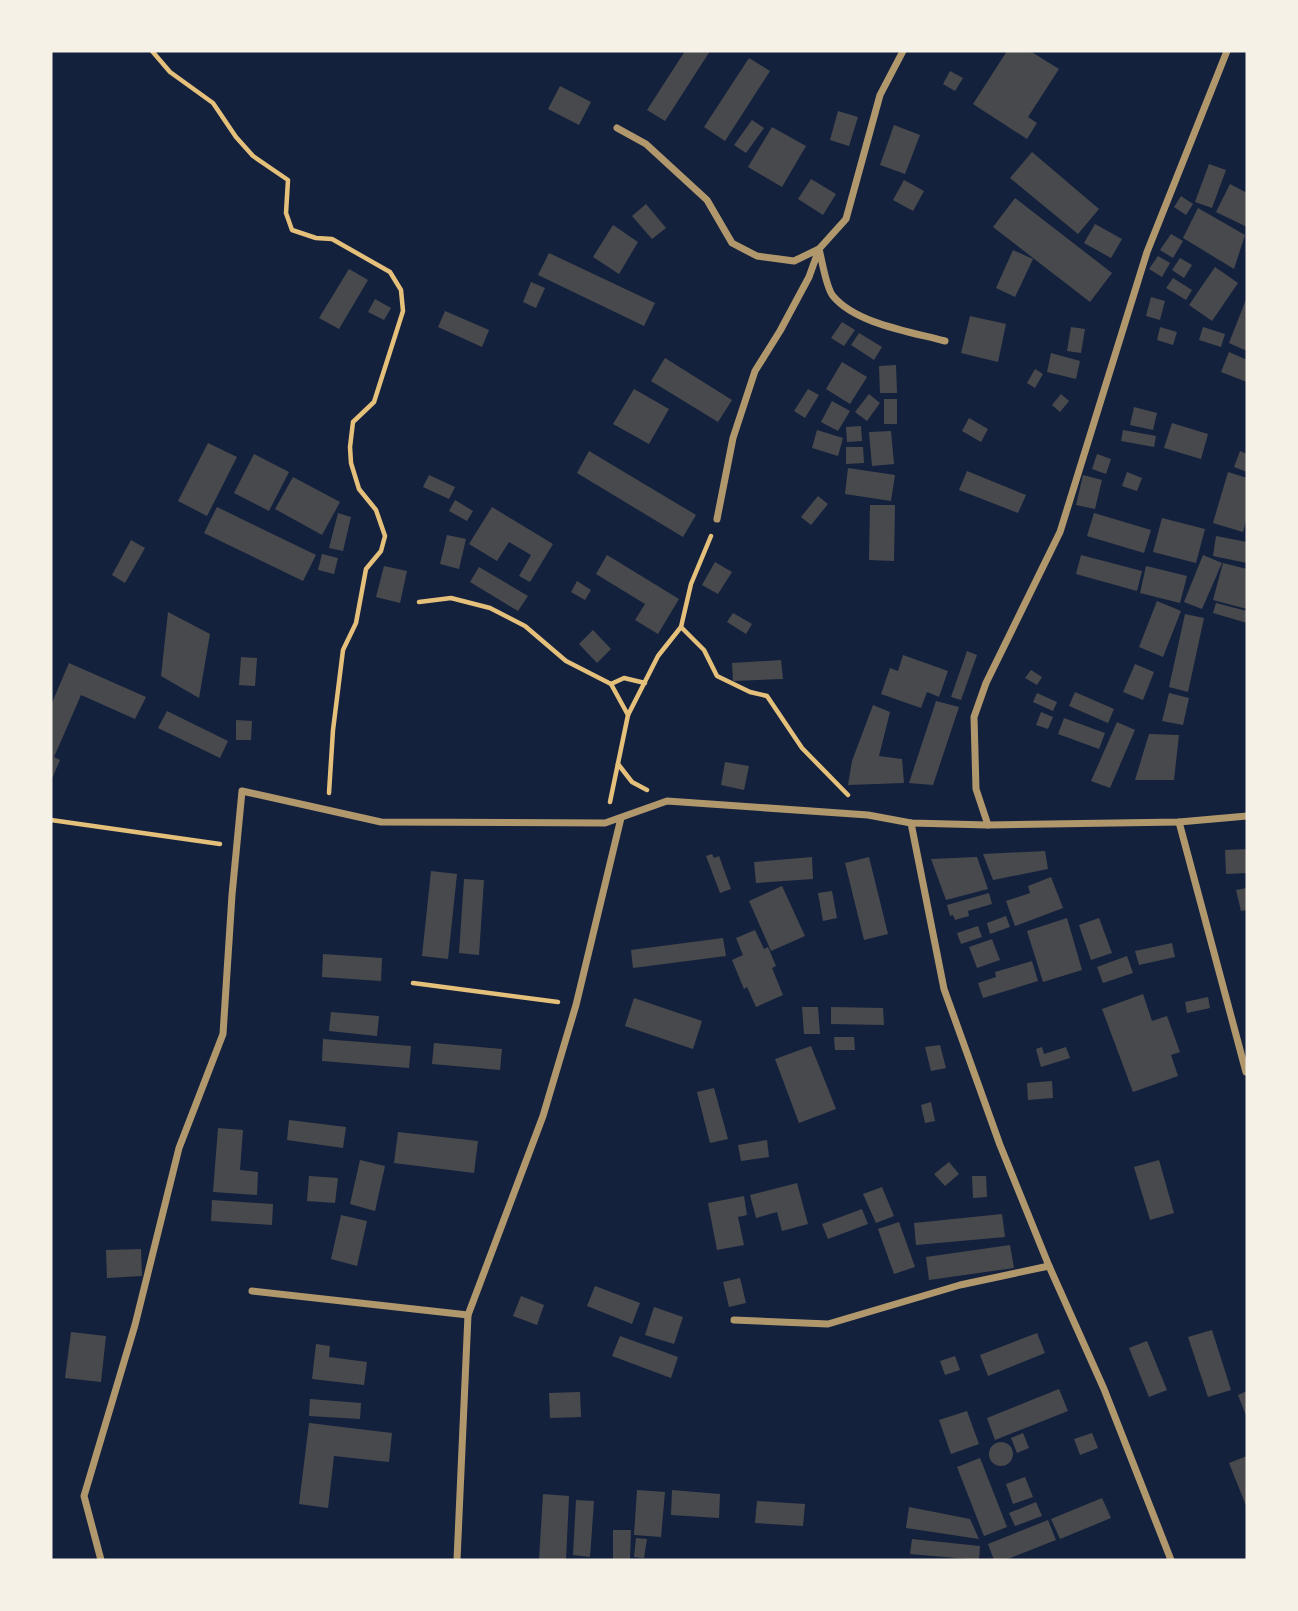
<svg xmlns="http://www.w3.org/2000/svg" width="1298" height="1611" font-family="Barlow,sans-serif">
<rect width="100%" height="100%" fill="#14213d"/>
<g fill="#48494c">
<path d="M685,51H710L665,121L647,110Z"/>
<path d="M1007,51H1030L1059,69L1028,117L1037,123L1027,139L973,104Z"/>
<path d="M749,58L770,71L725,141L704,127Z"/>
<path d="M950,71L963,78L955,91L943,84Z"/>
<path d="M560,86L591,102L579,125L548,109Z"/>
<path d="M838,111L858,117L849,146L830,140Z"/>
<path d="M752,120L764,128L746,153L734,145Z"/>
<path d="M894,125L920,135L905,174L880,165Z"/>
<path d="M772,127L806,146L782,187L748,167Z"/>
<path d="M1032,152L1099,209L1078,234L1010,178Z"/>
<path d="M1209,164L1226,170L1212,208L1195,202Z"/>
<path d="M811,179L836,194L823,215L798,199Z"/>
<path d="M904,180L924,191L913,211L893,200Z"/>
<path d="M1230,184L1247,193V227L1216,212Z"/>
<path d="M1181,196L1193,204L1186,215L1174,207Z"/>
<path d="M1015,198L1112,273L1090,302L993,227Z"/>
<path d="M646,204L666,228L652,239L632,216Z"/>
<path d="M1198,208L1245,235L1234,269L1183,238Z"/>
<path d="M1095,224L1122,239L1111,258L1084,243Z"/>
<path d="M613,225L638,242L619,274L593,257Z"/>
<path d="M1171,234L1183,241L1173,258L1160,250Z"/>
<path d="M1013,250L1033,259L1015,297L996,288Z"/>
<path d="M549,253L655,303L644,326L538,275Z"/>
<path d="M1158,256L1170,263L1162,277L1149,269Z"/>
<path d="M1180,258L1192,265L1184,278L1172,270Z"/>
<path d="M1215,267L1238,283L1212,321L1189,305Z"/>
<path d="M349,269L368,280L339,329L319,318Z"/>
<path d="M1173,278L1192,290L1186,300L1166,288Z"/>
<path d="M531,282L545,288L536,308L523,302Z"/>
<path d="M1151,297L1165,301L1160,320L1146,316Z"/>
<path d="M1247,297V351L1229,343Z"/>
<path d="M375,299L391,308L384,320L368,312Z"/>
<path d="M445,311L489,330L482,347L438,327Z"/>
<path d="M970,316L1006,324L998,362L961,353Z"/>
<path d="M842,322L855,330L844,346L831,338Z"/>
<path d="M1071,327L1085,329L1081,353L1067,351Z"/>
<path d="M1160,327L1177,332L1173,345L1157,340Z"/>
<path d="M1203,327L1225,334L1221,347L1199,340Z"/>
<path d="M859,333L882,347L874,360L851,345Z"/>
<path d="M1229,352L1247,360V382L1221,372Z"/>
<path d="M1051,353L1080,361L1076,379L1047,372Z"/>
<path d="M665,358L732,400L718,422L651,381Z"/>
<path d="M842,362L867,377L850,404L826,389Z"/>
<path d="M896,365L897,393H880L879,366Z"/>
<path d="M1035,369L1043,374L1035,388L1027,383Z"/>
<path d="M634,389L669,409L649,444L613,424Z"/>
<path d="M808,389L819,395L805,418L794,411Z"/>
<path d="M869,394L880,403L867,421L855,412Z"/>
<path d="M1061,394L1069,401L1060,412L1052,405Z"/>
<rect x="884" y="399" width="13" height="25"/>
<path d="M832,401L850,411L838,431L821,422Z"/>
<path d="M1134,407L1157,413L1153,430L1130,425Z"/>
<path d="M969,418L988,429L981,442L962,431Z"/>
<path d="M1172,423L1208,434L1201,459L1164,448Z"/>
<path d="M861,426L862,441L847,442L846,427Z"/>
<path d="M817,430L843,438L838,456L812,448Z"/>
<path d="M1123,430L1156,436L1154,447L1121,441Z"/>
<path d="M891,431L894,464L872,466L869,432Z"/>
<path d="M208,443L237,457L207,516L178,501Z"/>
<path d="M846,447H863L864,463L846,464Z"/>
<path d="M589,451L696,515L683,537L577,473Z"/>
<path d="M1240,451L1247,454V472L1234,467Z"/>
<path d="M254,454L289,472L269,511L234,493Z"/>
<path d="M1097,454L1111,459L1106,474L1092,469Z"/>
<path d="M848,468L895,475L891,501L845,494Z"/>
<path d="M967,471L1026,495L1018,513L959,490Z"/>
<path d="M1127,472L1142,478L1137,491L1122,486Z"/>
<path d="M1228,472L1247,478V517L1243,532L1213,523Z"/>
<path d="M429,475L455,487L449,499L423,487Z"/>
<path d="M1083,475L1102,480L1095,509L1076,505Z"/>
<path d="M293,477L340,502L322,535L275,509Z"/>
<path d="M818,496L828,504L811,525L801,517Z"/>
<path d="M455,500L473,511L467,521L449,511Z"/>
<path d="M870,505H895L894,561L869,560Z"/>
<path d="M217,507L316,555L303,581L204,533Z"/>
<path d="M492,507L553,544L530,582L519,576L531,555L509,542L497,561L469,544Z"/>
<path d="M338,513L351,517L343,551L329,548Z"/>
<path d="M1094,513L1151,530L1144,553L1087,536Z"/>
<path d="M1162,518L1205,529L1196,563L1153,552Z"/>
<path d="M447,535L466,539L459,569L440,564Z"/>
<path d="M1216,536L1247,542V563L1213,556Z"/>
<path d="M131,540L145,548L125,583L112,575Z"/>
<path d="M322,554L338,558L334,574L318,570Z"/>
<path d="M607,555L679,599L658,634L635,620L645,604L596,574Z"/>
<path d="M1081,555L1142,571L1137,591L1076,574Z"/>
<path d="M1203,555L1222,563L1202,609L1184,602Z"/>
<path d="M715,562L732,572L718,594L702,585Z"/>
<path d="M1223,563L1247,569V609L1213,600Z"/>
<path d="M384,566L407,571L400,603L376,597Z"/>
<path d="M1146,566L1187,576L1180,603L1140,593Z"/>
<path d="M479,567L528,596L518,611L470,582Z"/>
<path d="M577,581L591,590L585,600L571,592Z"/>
<path d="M1157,601L1181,611L1163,657L1139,647Z"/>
<path d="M1216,603L1247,611V623L1213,613Z"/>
<path d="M168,612L210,634L199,698L161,676Z"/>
<path d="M733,613L752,624L746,634L727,622Z"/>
<path d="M1185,614L1204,618L1188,692L1169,687Z"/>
<path d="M593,630L611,649L597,663L579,644Z"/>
<path d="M967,651L977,655L961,700L951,697Z"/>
<path d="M903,655L948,671L939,697L927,692L921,708L881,694L890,668L898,671Z"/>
<path d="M241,657L257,658L255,686L239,685Z"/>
<path d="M781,660L783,679L733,681L732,663Z"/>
<path d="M69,663L146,697L135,719L81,695L54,757L60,760L51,781V705Z"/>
<path d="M1135,664L1154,672L1143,700L1123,692Z"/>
<path d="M1031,670L1042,677L1037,685L1025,678Z"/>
<path d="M1075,692L1114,709L1108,723L1069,706Z"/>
<path d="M1037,693L1057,702L1053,711L1033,702Z"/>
<path d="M1169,693L1189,698L1183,725L1162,721Z"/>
<path d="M936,701L959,707L933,785L909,783Z"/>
<path d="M873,705L890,712L879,756L902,759L904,783L848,785L852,761Z"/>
<path d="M167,711L228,741L220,758L158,728Z"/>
<path d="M1041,712L1053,717L1048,729L1036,725Z"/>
<path d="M1064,718L1105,733L1099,749L1058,734Z"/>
<path d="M236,720L252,721L251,740H236Z"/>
<path d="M1117,722L1135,730L1110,788L1091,781Z"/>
<path d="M1149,734L1179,735L1174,780H1135Z"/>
<path d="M725,762L749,766L744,790L721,785Z"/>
<path d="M1247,849V873L1226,874L1225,850Z"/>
<path d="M1045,851L1048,869L993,880L983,854Z"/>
<path d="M712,854L714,858L719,856L731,889L720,893L706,856Z"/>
<path d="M812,857L813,879L756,883L754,862Z"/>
<path d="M869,857L888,934L864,940L845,863Z"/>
<path d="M977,857L988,889L946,900L931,859Z"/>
<path d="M431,871L457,874L448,959L422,956Z"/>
<path d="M1051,877L1063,908L1015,926L1006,901L1030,893L1028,886Z"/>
<path d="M464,879L484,880L479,955L459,953Z"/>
<path d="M782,886L805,936L771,951L749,901Z"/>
<path d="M1247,888V910L1241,911L1236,890Z"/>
<path d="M832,891L837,918L823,921L818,893Z"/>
<path d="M989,893L992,904L968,911L969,916L955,920L953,915L950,916L947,905Z"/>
<path d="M1006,916L1010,927L990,934L987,923Z"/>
<path d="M1067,918L1082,970L1043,982L1027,931Z"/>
<path d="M1099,918L1112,953L1091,960L1079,925Z"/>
<path d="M978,926L982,937L961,944L957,933Z"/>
<path d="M755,930L764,949L768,947L776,966L772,968L783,995L756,1007L747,987L744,989L732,960L743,955L736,938Z"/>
<path d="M723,938L726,956L633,968L631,950Z"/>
<path d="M992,939L1000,960L977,968L969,947Z"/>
<path d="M1172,943L1175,957L1139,965L1135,951Z"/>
<path d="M323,954L382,958L381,981L322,977Z"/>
<path d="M1127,956L1133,973L1103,983L1097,967Z"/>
<path d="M1032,961L1038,981L983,998L978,983L996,977L995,972Z"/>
<path d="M1143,994L1152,1021L1167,1016L1180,1052L1171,1055L1178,1076L1133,1092L1102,1009Z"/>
<path d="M1208,997L1210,1008L1187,1013L1185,1002Z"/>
<path d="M634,998L702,1021L693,1049L625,1026Z"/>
<path d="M802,1007H818L820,1034H804Z"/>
<path d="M831,1007L883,1008L884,1025L831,1024Z"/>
<path d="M331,1012L379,1016L377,1036L329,1031Z"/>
<path d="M834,1037H854L855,1050H835Z"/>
<path d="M323,1039L411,1046L409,1068L322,1061Z"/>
<path d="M434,1043L502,1049L500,1070L432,1064Z"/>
<path d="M940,1045L946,1068L931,1071L925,1047Z"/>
<path d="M811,1046L836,1109L799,1123L775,1059Z"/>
<path d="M1042,1047L1044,1054L1066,1047L1070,1058L1041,1067L1036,1049Z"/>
<path d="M1052,1081L1053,1098L1028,1100L1027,1083Z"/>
<path d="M714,1088L728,1139L710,1143L697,1092Z"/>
<path d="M931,1102L935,1121L925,1123L921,1105Z"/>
<path d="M289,1120L346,1127L343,1148L287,1140Z"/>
<path d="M218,1128L243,1130L240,1170L258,1172L257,1195L213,1192Z"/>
<path d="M398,1132L478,1141L474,1173L394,1163Z"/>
<path d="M767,1140L769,1157L741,1161L738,1145Z"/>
<path d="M360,1160L385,1166L375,1211L350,1204Z"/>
<path d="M1159,1160L1174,1213L1150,1220L1134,1167Z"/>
<path d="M949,1162L959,1174L945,1186L934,1174Z"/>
<path d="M309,1176L338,1178L335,1203L307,1201Z"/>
<path d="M972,1176H986L987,1197L973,1198Z"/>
<path d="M797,1183L808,1224L782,1231L777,1212L756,1218L750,1195Z"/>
<path d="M882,1187L894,1216L876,1223L863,1194Z"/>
<path d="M744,1196L747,1215L738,1217L744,1245L717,1250L708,1203Z"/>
<path d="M212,1200L273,1204L272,1225L211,1221Z"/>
<path d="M862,1209L868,1224L828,1239L822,1224Z"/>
<path d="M1002,1214L1005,1237L916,1245L914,1223Z"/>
<path d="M341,1215L367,1221L357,1266L331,1259Z"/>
<path d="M899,1222L915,1267L894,1274L878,1229Z"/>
<path d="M1010,1245L1014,1268L929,1280L926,1257Z"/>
<path d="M141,1249L142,1276L107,1278L106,1250Z"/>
<path d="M740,1278L746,1303L729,1307L723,1282Z"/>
<path d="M595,1286L640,1303L632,1324L587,1306Z"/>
<path d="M521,1296L544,1305L537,1325L513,1316Z"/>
<path d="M654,1307L683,1317L674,1344L645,1335Z"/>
<path d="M1212,1330L1231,1390L1208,1397L1188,1337Z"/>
<path d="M71,1332L106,1336L101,1382L65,1378Z"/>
<path d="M1037,1333L1045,1353L988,1376L980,1355Z"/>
<path d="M620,1336L678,1357L671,1378L612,1356Z"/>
<path d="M1147,1341L1167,1390L1149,1397L1129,1348Z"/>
<path d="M316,1344L330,1346L329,1357L367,1362L364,1385L312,1379Z"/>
<path d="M955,1356L960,1370L945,1375L940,1361Z"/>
<path d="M1059,1389L1068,1411L995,1440L987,1418Z"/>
<path d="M1247,1391V1418L1238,1395Z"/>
<path d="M580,1392L581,1417L550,1418L549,1393Z"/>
<path d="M310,1399L361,1403L360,1419L309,1416Z"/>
<path d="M967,1411L979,1444L951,1454L939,1420Z"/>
<path d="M309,1423L392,1433L389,1462L334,1456L328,1508L299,1504Z"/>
<path d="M1023,1433L1029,1448L1017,1453L1011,1438Z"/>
<path d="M1092,1433L1098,1448L1080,1455L1074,1439Z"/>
<circle cx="1001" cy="1454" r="12"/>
<path d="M1247,1456V1508L1229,1463Z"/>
<path d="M980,1458L1007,1527L984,1536L957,1467Z"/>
<path d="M1025,1477L1033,1497L1013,1504L1006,1484Z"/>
<path d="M637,1490L665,1492L661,1537L634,1535Z"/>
<path d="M672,1490L720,1494L719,1518L671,1515Z"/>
<path d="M543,1494L569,1496L566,1560H539Z"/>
<path d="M1102,1498L1111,1518L1060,1539L1051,1519Z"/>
<path d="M576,1500L594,1501L590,1557L573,1555Z"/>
<path d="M757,1501L805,1504L803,1526L755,1523Z"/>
<path d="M1036,1502L1042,1516L1015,1526L1009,1513Z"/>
<path d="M909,1507L970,1519L979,1539L906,1528Z"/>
<path d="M1048,1520L1056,1540L1005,1560H994L988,1544Z"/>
<path d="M613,1530H631L630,1560H613Z"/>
<path d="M636,1538L647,1539L644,1558L634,1557Z"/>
<path d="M912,1539L980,1546L979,1560L910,1554Z"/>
</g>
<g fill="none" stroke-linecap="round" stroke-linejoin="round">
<g stroke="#e5c07b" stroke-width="4.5">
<path d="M152,51L170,72L213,103L236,137L253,156L288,180L286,213L292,230L316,238L332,239L390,272L401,290L403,311L374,402L353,422L350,447L351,463L359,489L376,510L385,536L381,551L366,569L356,623L343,650L333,730L329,793"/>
<path d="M711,536L691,584L681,627L704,650L717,676L750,692L767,696L802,748L848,795"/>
<path d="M419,602L451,598L490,608L525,626L566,661L611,684L628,715"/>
<path d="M611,684L624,678L645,683"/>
<path d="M618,764L632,782L647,790"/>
<path d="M610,802L628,715L658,656L681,627"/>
<path d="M51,820L220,844"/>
<path d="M413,983L558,1002"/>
</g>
<g stroke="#b1986c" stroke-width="7">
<path d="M617,128L646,144L707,200L732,243L757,256L794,261L819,249L846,219L880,95L903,51"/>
<path d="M717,519L733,438L755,371L780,331L809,277L819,249C822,260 826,288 833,296C856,324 912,332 945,341"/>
<path d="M1179,822L1246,1072"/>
<path d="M911,823L944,989L1000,1145L1049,1266L1104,1389L1171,1560"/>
<path d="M988,825L976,789L974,717L986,683L1060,532L1147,252L1227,51"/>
<path d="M252,1291L468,1315"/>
<path d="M734,1320L828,1324L960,1285L1049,1266"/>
<path d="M101,1560L84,1496L135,1325L179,1148L223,1034L232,895L242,791L381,822L605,823L667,801L868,815L911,823L988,825L1179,822L1247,816"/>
<path d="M457,1560L468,1315L543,1116L576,1005L621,818"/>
</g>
</g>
<rect width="1298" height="1611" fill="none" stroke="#f6f1e7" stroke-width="105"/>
</svg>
